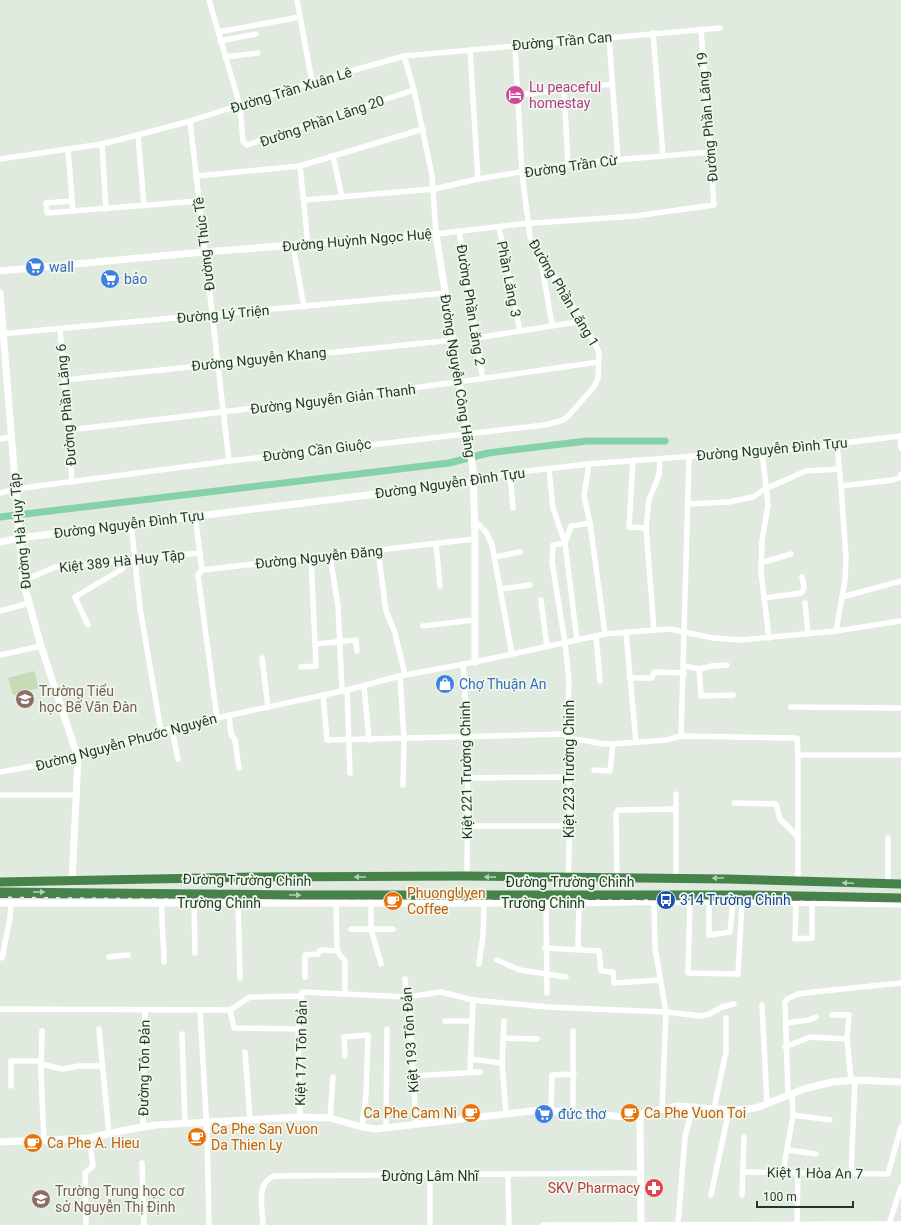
<svg xmlns="http://www.w3.org/2000/svg" width="901" height="1225" font-family="Roboto,sans-serif">
<rect width="100%" height="100%" fill="#e0eade"/>
<path fill="#c6dcb6" d="M34,671L39,688L13,695L8,678Z"/>
<g fill="none" stroke-linecap="round" stroke-linejoin="round">
<path stroke="#85d1a8" stroke-width="7" d="M0,517L449,463L488,453L587,441H665"/>
<g stroke="#fff" stroke-width="5.5">
<path d="M209,0L240,106L243,141L247,145L414,90"/>
<path d="M297,0L312,82"/>
<path d="M218,32L300,17"/>
<path d="M653,33L663,156"/>
<path d="M609,37L618,160"/>
<path d="M220,41L256,34"/>
<path d="M470,50L478,179"/>
<path d="M404,56L414,90L432,175L436,234L520,224L635,216L714,205L701,29"/>
<path d="M225,57L258,53"/>
<path d="M564,91L568,164"/>
<path d="M518,95L612,84"/>
<path d="M190,121L229,461"/>
<path d="M138,135L144,206"/>
<path d="M102,144L106,209"/>
<path d="M68,150L73,211"/>
<path d="M333,156L342,197"/>
<path d="M0,159L102,144L138,135L190,121L312,82L404,56L720,28"/>
<path d="M300,166L308,245"/>
<path d="M196,176L300,166L423,129"/>
<path d="M305,200L434,189L478,179L568,164L710,152"/>
<path d="M72,201L46,203L47,213L199,201"/>
<path d="M499,227L520,331"/>
<path d="M459,231L483,379"/>
<path d="M293,246L304,307"/>
<path d="M541,260L552,325"/>
<path d="M60,329L72,482"/>
<path d="M0,334L446,293"/>
<path d="M476,338L583,321"/>
<path d="M64,380L454,340"/>
<path d="M68,430C245,410 422,388 598,362"/>
<path d="M900,436L901,448"/>
<path d="M0,439L11,437"/>
<path d="M837,444L841,486L893,480L899,478L901,474"/>
<path d="M762,451L768,505L762,541L761,572L769,638"/>
<path d="M633,460L629,527L646,528"/>
<path d="M589,464L584,496L590,523L605,634"/>
<path d="M549,469L553,508L565,543L577,640"/>
<path d="M510,473L513,508"/>
<path d="M474,482L510,473L589,464L801,448L901,436"/>
<path d="M0,493L15,489L229,461L545,425L563,420L569,415L594,387L598,378L599,352L583,321L541,258L530,237L522,173L515,46"/>
<path d="M689,504L729,502L753,497L765,489L806,471L839,469"/>
<path d="M195,515L202,570L198,575L217,718"/>
<path d="M475,521L486,532L492,545L512,654"/>
<path d="M131,523L140,608L161,731"/>
<path d="M436,544L440,586"/>
<path d="M378,551L386,611L395,633L405,675"/>
<path d="M330,556L338,606L342,691"/>
<path d="M495,557L520,552"/>
<path d="M761,563L791,554"/>
<path d="M202,570L475,539"/>
<path d="M23,581L55,567L200,553"/>
<path d="M500,589L530,585"/>
<path d="M842,597L901,581"/>
<path d="M764,598L801,593L804,588L802,577"/>
<path d="M541,600L547,647"/>
<path d="M805,603L808,634"/>
<path d="M0,611L29,603"/>
<path d="M88,625L75,597L122,569L125,565L124,560"/>
<path d="M423,626L474,620"/>
<path d="M654,630L646,528L649,500L659,475L660,459"/>
<path d="M836,631L845,580L846,558L841,486"/>
<path d="M626,632L636,742"/>
<path d="M596,636L600,681"/>
<path d="M316,644L356,640L357,651"/>
<path d="M0,655L41,646"/>
<path d="M262,658L268,707"/>
<path d="M463,664L468,737L467,876"/>
<path d="M684,666L699,669L712,666L727,665"/>
<path d="M301,667L316,666L311,558"/>
<path d="M699,669L701,696L733,695"/>
<path d="M400,676L404,739L403,785"/>
<path d="M629,678H652L654,672L684,673"/>
<path d="M364,686L369,740"/>
<path d="M347,690L350,773"/>
<path d="M323,695L327,740L567,734"/>
<path d="M791,707L901,708"/>
<path d="M229,715L231,734L235,740L239,768"/>
<path d="M172,729L178,759"/>
<path d="M681,736L689,457"/>
<path d="M568,739C583,738 597,745 613,744"/>
<path d="M798,755H901"/>
<path d="M594,770L610,771L613,744L666,740L681,736L797,738L798,755V881"/>
<path d="M0,772L78,758L161,731L217,718L347,690L400,676L475,662L605,634L670,629L713,638L740,640L836,631L901,621"/>
<path d="M468,778L569,777"/>
<path d="M676,794V878"/>
<path d="M0,795H76"/>
<path d="M734,803L776,804L780,819L798,837"/>
<path d="M467,826H570"/>
<path d="M888,838V884"/>
<path d="M617,878L616,814L618,810L676,809"/>
<path d="M568,896L570,805L567,734L569,681L565,643L552,562L553,545L565,543L571,526L590,523"/>
<path d="M709,901V935L730,932L733,902"/>
<path d="M690,902L688,973L738,974L742,902"/>
<path d="M162,903C161,923 164,942 164,962"/>
<path d="M194,903L195,953"/>
<path d="M238,903L240,978"/>
<path d="M336,903L337,951L345,961V993"/>
<path d="M371,903V929L381,964"/>
<path d="M546,903L547,993"/>
<path d="M654,903L655,948L666,1012L662,1110"/>
<path d="M796,904L795,939L812,938V904"/>
<path d="M351,929H393"/>
<path d="M545,948L599,951L601,971L613,972L614,983L660,980"/>
<path d="M578,949L579,903"/>
<path d="M109,957L128,955"/>
<path d="M2,958L10,918L11,903"/>
<path d="M497,960L520,970L566,977"/>
<path d="M479,964L483,935L484,903"/>
<path d="M305,977V955L318,954L321,950L337,951"/>
<path d="M405,979L410,1017L416,1124"/>
<path d="M762,1005L767,1104"/>
<path d="M0,1009L230,1010L234,1028L299,1029"/>
<path d="M200,1010L207,1132L209,1225"/>
<path d="M230,1010L250,997L301,996"/>
<path d="M832,1015H849L847,1039L851,1080"/>
<path d="M445,1021H472"/>
<path d="M504,1021L502,1063L506,1113"/>
<path d="M786,1023L809,1020L816,1017"/>
<path d="M99,1029L109,1134"/>
<path d="M42,1031L41,1073L44,1141"/>
<path d="M573,1031V1111"/>
<path d="M182,1034L185,1124"/>
<path d="M503,1038L537,1039"/>
<path d="M785,1047L810,1037L847,1039"/>
<path d="M245,1052L250,1119"/>
<path d="M345,1056L344,1037L368,1035L366,1095L362,1127"/>
<path d="M470,1059L502,1063"/>
<path d="M41,1064L62,1069L79,1066H102"/>
<path d="M470,1072L473,1000"/>
<path d="M412,1076L480,1072"/>
<path d="M11,1086V1061H41"/>
<path d="M788,1095L785,1002L787,999L798,994L813,992L901,983"/>
<path d="M714,1108L726,1052V1018"/>
<path d="M551,1109L552,1075L574,1074"/>
<path d="M793,1115L830,1120"/>
<path d="M300,1117L298,1037L302,992L408,997L441,992L473,1000L547,1007L666,1012L701,1016L709,1014L722,1007L734,1004"/>
<path d="M330,1118L333,1077"/>
<path d="M143,1126L145,1010"/>
<path d="M386,1128L387,1029"/>
<path d="M788,1150L816,1154"/>
<path d="M142,1163L144,1225"/>
<path d="M743,1172L888,1174L901,1127"/>
<path d="M783,1172L793,1115L792,1094"/>
<path d="M851,1173L855,1080"/>
<path d="M430,1176V1225"/>
<path d="M508,1176L509,1225"/>
<path d="M711,1195L729,1110"/>
<path d="M742,1195L744,1137"/>
<path d="M678,1224L685,1137L693,1106"/>
<path d="M889,1224L901,1187"/>
<path d="M86,1225L85,1173L93,1166L89,1138"/>
<path d="M263,1225C263,1210 255,1183 274,1176L641,1173"/>
<path d="M543,1225L901,1224"/>
<path d="M797,1225L798,1172"/>
</g>
<g stroke="#fff" stroke-width="7">
<path d="M0,271L204,252L436,234L473,469L475,539V662"/>
<path d="M0,293L23,581L41,646L78,758L72,882"/>
<path d="M0,542L19,538L474,482"/>
<path d="M0,903H559L709,901L901,904"/>
<path d="M640,1116L641,1225"/>
<path d="M0,1142L89,1138L125,1130L156,1125L300,1117L330,1118L362,1127L376,1129L540,1110L627,1117L678,1106L729,1110L749,1109L759,1107L804,1089L832,1082L855,1080L901,1082"/>
</g>
<g stroke="#46834b" stroke-width="9">
<path d="M0,882L254,877L467,876L727,879L901,884"/>
<path d="M0,892L293,895H746L901,898"/>
</g>
<path stroke="#59765a" stroke-width="2" stroke-dasharray="8 4" stroke-linecap="butt" d="M0,897L901,900"/>
</g>
<defs><path id="oneway-solid" d="M-6-.8H1V-3.2L6.5 0L1 3.2V.8H-6Z"/></defs>
<g fill="#b4ceb5">
<use href="#oneway-solid" transform="translate(360 877) rotate(180)"/>
<use href="#oneway-solid" transform="translate(490 877) rotate(-179)"/>
<use href="#oneway-solid" transform="translate(718 878) rotate(-180)"/>
<use href="#oneway-solid" transform="translate(848 883) rotate(-178)"/>
<use href="#oneway-solid" transform="translate(39 892)"/>
<use href="#oneway-solid" transform="translate(295 895)"/>
</g>
<defs>
<g id="hotel-disc" transform="scale(1)"><circle r="9.5" fill="#d1479c" stroke="#f0f7ee"/><path d="M-6-4.5h1.5V1H6V5H4.5V3h-9V5H-6ZM-4 0a1.8 1.8 0 1 1 3.6 0ZM.5 0V-2.5h3Q6-2.5 6 0Z" fill="#fff"/></g>
<g id="supermarket-disc" transform="scale(1)"><circle r="9.5" fill="#3f7fe0" stroke="#f0f7ee"/><path d="M-6-5.5h2.5l.6 2H6L4.5 2H-2.5L-4.4-4H-6ZM-1.5 3.2a1.3 1.3 0 1 0 .1 0ZM3 3.2a1.3 1.3 0 1 0 .1 0Z" fill="#fff"/></g>
<g id="shop-disc" transform="scale(1)"><circle r="9.5" fill="#3f7fe0" stroke="#f0f7ee"/><path d="M-5-2.5h2.3a2.7 3.5 0 0 1 5.4 0H5L5.5 6h-11ZM-1.5-2.5h3a1.5 2.3 0 0 0-3 0Z" fill="#fff"/></g>
<g id="school-disc" transform="scale(1)"><circle r="9.5" fill="#8d6e63" stroke="#f0f7ee"/><path d="M0-5L7-2L0 1L-7-2ZM-4 1L0 2.5L4 1V4Q0 6-4 4Z" fill="#fff"/></g>
<g id="bus-disc" transform="scale(1)"><circle r="9.5" fill="#1a4fb4" stroke="#f0f7ee"/><path d="M-5-6H5V4H4V6H2V4H-2V6H-4V4H-5ZM-3.5-4V0h7V-4ZM-3.5 1.2v1.5H-2V1.2ZM2 1.2v1.5H3.5V1.2Z" fill="#fff"/></g>
<g id="cafe-disc" transform="scale(1)"><circle r="9.5" fill="#e8710a" stroke="#f0f7ee"/><path d="M-5.5-4.5H6V0H3Q3 3.5 0 3.5H-2.5Q-5.5 3.5-5.5 0ZM3-3.2v2h1.7v-2ZM-6 4.5H4V6H-6Z" fill="#fff"/></g>
<g id="pharmacy-disc" transform="scale(1)"><circle r="9.5" fill="#e0444e" stroke="#f0f7ee"/><path d="M-2-6h4v4h4v4h-4v4h-4v-4h-4v-4h4Z" fill="#fff"/></g>
</defs>
<g fill-rule="evenodd">
<use href="#hotel-disc" x="515" y="95"/>
<use href="#supermarket-disc" x="35" y="267"/>
<use href="#supermarket-disc" x="110" y="279"/>
<use href="#shop-disc" x="445" y="684"/>
<use href="#school-disc" x="25" y="699"/>
<use href="#bus-disc" x="666" y="900"/>
<use href="#cafe-disc" x="393" y="901"/>
<use href="#cafe-disc" x="471" y="1113"/>
<use href="#cafe-disc" x="630" y="1113"/>
<use href="#supermarket-disc" x="544" y="1114"/>
<use href="#cafe-disc" x="197" y="1137"/>
<use href="#cafe-disc" x="33" y="1143"/>
<use href="#pharmacy-disc" x="654" y="1188"/>
<use href="#school-disc" x="41" y="1199"/>
</g>
<g text-anchor="middle" dominant-baseline="central" stroke-width="3.5" stroke-linejoin="round" paint-order="stroke">
<g font-size="14" fill="#1f3a20" stroke="#f0f7ee">
<text transform="translate(562 41) rotate(-5)">Đường Trần Can</text>
<text transform="translate(291 90) rotate(-17)">Đường Trần Xuân Lê</text>
<text transform="translate(707 117) rotate(-95)">Đường Phần Lăng 19</text>
<text transform="translate(322 121) rotate(-19)">Đường Phần Lăng 20</text>
<text transform="translate(571 166) rotate(-8)">Đường Trần Cừ</text>
<text transform="translate(357 240) rotate(-5)">Đường Huỳnh Ngọc Huệ</text>
<text transform="translate(204 244) rotate(-97)">Đường Thúc Tề</text>
<text transform="translate(509 279) rotate(79)">Phần Lăng 3</text>
<text transform="translate(564 293) rotate(59)">Đường Phần Lăng 1</text>
<text transform="translate(471 305) rotate(81)">Đường Phần Lăng 2</text>
<text transform="translate(223 314) rotate(-5)">Đường Lý Triện</text>
<text transform="translate(259 359) rotate(-6)">Đường Nguyễn Khang</text>
<text transform="translate(458 376) rotate(81)">Đường Nguyễn Công Hãng</text>
<text transform="translate(333 399) rotate(-7)">Đường Nguyễn Giản Thanh</text>
<text transform="translate(66 405) rotate(-95)">Đường Phần Lăng 6</text>
<text transform="translate(772 449) rotate(-5)">Đường Nguyễn Đình Tựu</text>
<text transform="translate(317 450) rotate(-7)">Đường Cần Giuộc</text>
<text transform="translate(450 483) rotate(-8)">Đường Nguyễn Đình Tựu</text>
<text transform="translate(129 524) rotate(-7)">Đường Nguyễn Đình Tựu</text>
<text transform="translate(20 531) rotate(-96)">Đường Hà Huy Tập</text>
<text transform="translate(319 557) rotate(-6)">Đường Nguyễn Đăng</text>
<text transform="translate(122 561) rotate(-6)">Kiệt 389 Hà Huy Tập</text>
<text transform="translate(126 742) rotate(-15)">Đường Nguyễn Phước Nguyên</text>
<text transform="translate(569 769) rotate(-90)">Kiệt 223 Trường Chinh</text>
<text transform="translate(466 770) rotate(-91)">Kiệt 221 Trường Chinh</text>
<text transform="translate(247 880) rotate(1)">Đường Trường Chinh</text>
<text x="570" y="882">Đường Trường Chinh</text>
<text x="219" y="903">Trường Chinh</text>
<text x="543" y="903">Trường Chinh</text>
<text transform="translate(410 1040) rotate(-94)">Kiệt 193 Tôn Đản</text>
<text transform="translate(301 1053) rotate(-89)">Kiệt 171 Tôn Đản</text>
<text transform="translate(144 1068) rotate(-89)">Đường Tôn Đản</text>
<text transform="translate(815 1173) rotate(1)">Kiệt 1 Hòa An 7</text>
<text x="430" y="1176">Đường Lâm Nhĩ</text>
</g>
<g font-size="14" fill="#b23c85" stroke="#f0f7ee" text-anchor="start">
<text x="529" y="87">Lu peaceful<tspan x="529" dy="16">homestay</tspan></text>
</g>
<g font-size="14" fill="#366cbe" stroke="#f0f7ee" text-anchor="start">
<text x="49" y="267">wall</text>
<text x="124" y="279">bảo</text>
<text x="459" y="684">Chợ Thuận An</text>
<text x="558" y="1114">đức thơ</text>
</g>
<g font-size="14" fill="#785e54" stroke="#f0f7ee" text-anchor="start">
<text x="39" y="691">Trường Tiểu<tspan x="39" dy="16">học Bế Văn Đàn</tspan></text>
<text x="55" y="1191">Trường Trung học cơ<tspan x="55" dy="16">sở Nguyễn Thị Định</tspan></text>
</g>
<g font-size="14" fill="#c56008" stroke="#f0f7ee" text-anchor="start">
<text x="407" y="893">PhuongUyen<tspan x="407" dy="16">Coffee</tspan></text>
<text x="457" y="1113" text-anchor="end">Ca Phe Cam Ni</text>
<text x="644" y="1113">Ca Phe Vuon Toi</text>
<text x="211" y="1129">Ca Phe San Vuon<tspan x="211" dy="16">Da Thien Ly</tspan></text>
<text x="47" y="1143">Ca Phe A. Hieu</text>
</g>
<g font-size="14" fill="#164399" stroke="#f0f7ee" text-anchor="start">
<text x="680" y="900">314 Trường Chinh</text>
</g>
<g font-size="14" fill="#be3a42" stroke="#f0f7ee" text-anchor="end">
<text x="640" y="1188">SKV Pharmacy</text>
</g>
</g>
<path d="M757 1201v6h96v-6" fill="none" stroke="#1f3a20" stroke-width="2"/>
<text x="763" y="1201" font-size="12" fill="#1f3a20" stroke="#f0f7ee" stroke-width="3" paint-order="stroke">100 m</text>
</svg>
